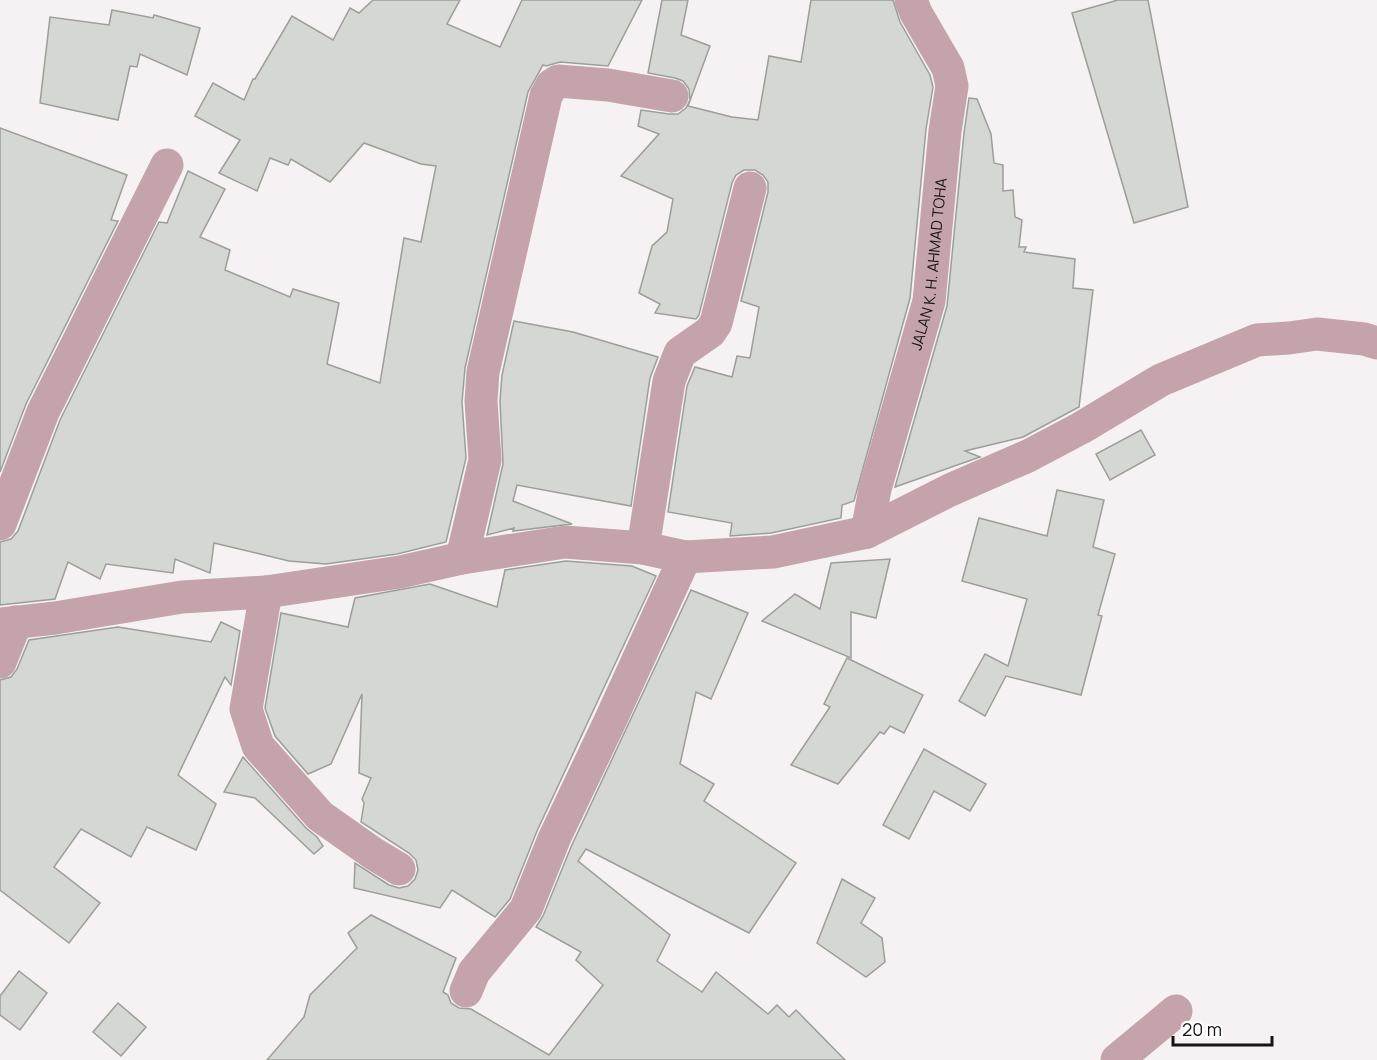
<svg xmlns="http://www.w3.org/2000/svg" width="1377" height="1060" font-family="Manrope,sans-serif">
<rect width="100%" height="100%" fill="#f6f1f2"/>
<g fill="#d5d7d3" stroke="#9c9e9a" stroke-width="1.5">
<path d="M373,0H460L447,24L500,47L522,0H642L608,66L560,62L546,66L543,65L528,92L465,368L462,402L466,458L446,542L397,554L326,564L289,561L214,543L210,573L175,559L173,573L106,564L100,579L68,562L55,599L0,605V542L11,539L18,531L60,420L159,222L167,223L188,171L225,189L200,237L230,250L225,270L290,297L293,289L339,303L327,364L380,383L404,238L421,242L436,166L421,164L364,143L330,182L291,159L288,165L270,158L257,191L219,173L240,140L195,116L213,83L244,100L253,79H255L292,16L333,40L350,8L359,13Z"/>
<path d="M662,0H688L681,35L710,46L688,106L732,117L758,120L769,56L801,62L811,0H893L900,22L930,75L933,87L926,129L910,298L854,501L842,505L841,518L771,533L730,536L732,523L668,512L687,386L695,367L732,377L737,356L750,358L759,307L741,301L768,192V182L763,175L755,170H744L736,175L732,183L699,315L696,319L655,313L660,304L639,293L652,246L667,232L673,199L621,176L659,134L638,126L641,110L669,114H678L686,108L690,100L689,89L683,81L675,78L648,73Z"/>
<path d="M1118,0H1148L1188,207L1134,223L1072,13Z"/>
<path d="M112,10L153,18L154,15L200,28L187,75L140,54L137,67L130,66L118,120L40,103L50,17L109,25Z"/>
<path d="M969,98L977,99L991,134L994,163L1003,165V191L1013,190L1015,217L1022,220L1019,247H1026L1024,252L1075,259L1073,288L1093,290L1079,407L1023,437L965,451L980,457L895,487L947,306L964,133Z"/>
<path d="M0,128L127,175L111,220L118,221L26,404L0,472Z"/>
<path d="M514,321L573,332L658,357L650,378L631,506L517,485L513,501L572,524L513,531L514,528L487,535L503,464L500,401L502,375Z"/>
<path d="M1141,430L1155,455L1110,480L1096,454Z"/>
<path d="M1057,490L1104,500L1093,547L1115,554L1098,615L1102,616L1081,695L1006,676L985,716L959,701L985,654L1008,666L1027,599L962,581L979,518L1047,536Z"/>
<path d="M890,559L876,618L851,612V658L762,621L795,594L820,609L831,563Z"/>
<path d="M566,561L632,566L656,576L537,831L510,899L495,917L452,890L440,908L354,888L355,863L389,885L399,888L408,886L415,879L418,870L416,860L409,853L361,822L364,803L362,799L371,778L359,773L362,694L331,764L308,774L275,736L265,708L281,613L348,627L355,598L430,584L497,607L505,570Z"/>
<path d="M691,590L748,613L711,699L696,692L680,764L714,784L704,801L796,863L749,933L586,849L578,861L670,935L657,961L702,992L716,972L768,1014L777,1005L789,1017L796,1010L845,1060H267L304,1017L310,995L357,948L348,933L371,915L456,958L443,992L448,995L451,1003L459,1008L471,1009L549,1055L603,985L576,960L581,952L536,927L543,916L571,847Z"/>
<path d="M221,622L240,631L231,685L225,677L178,775L216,804L196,850L147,827L131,857L81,829L54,867L100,903L69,943L0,890V680L11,677L17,669L29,640L118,627L211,642Z"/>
<path d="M847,658L923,695L904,733L890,726L884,734L880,732L838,784L791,765L830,707L824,704Z"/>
<path d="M924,749L986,784L970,811L934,791L909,839L883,825Z"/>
<path d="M243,757L306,828L317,837L323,846L314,854L255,798L224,792Z"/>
<path d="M842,879L875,898L861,923L882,938L885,962L866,977L817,943Z"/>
<path d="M19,971L47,993L20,1030L0,1015V996Z"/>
<path d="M118,1003L146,1027L121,1056L93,1032Z"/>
</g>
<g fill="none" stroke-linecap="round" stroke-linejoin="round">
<g stroke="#c4a3aa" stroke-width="33">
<path d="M0,524L43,412L167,165"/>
<path id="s1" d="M867,532L875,489L929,301L945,131L952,86L948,68L916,13L911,0"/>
<path d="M643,548L669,381L680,353L710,332L716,323L750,188"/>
<path d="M462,558L485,460L481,401L483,372L546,96L552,85L558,81L608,85L672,96"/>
<path d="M266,592L246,709L258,746L320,816L374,854L399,869"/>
<path d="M0,624L55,618L182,597L266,592L400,572L462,558L565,542L643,548L685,557L773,552L867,532L950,490L1028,456L1081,428L1161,380L1257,340L1289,338L1317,334L1364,339L1377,343"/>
<path d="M0,662L16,622"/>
<path d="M466,991L474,972L526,909L554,839L611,719L685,557"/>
<path d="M1117,1060L1176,1011"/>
</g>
</g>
<g text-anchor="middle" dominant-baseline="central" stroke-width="4.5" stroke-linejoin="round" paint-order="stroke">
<g font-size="15" fill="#161414" stroke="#fff">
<text stroke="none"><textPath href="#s1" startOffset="276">JALAN K. H. AHMAD TOHA</textPath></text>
</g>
</g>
<path d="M1173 1036v9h99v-9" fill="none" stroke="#161414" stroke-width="3"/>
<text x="1182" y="1036" font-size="18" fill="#161414" stroke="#ffffff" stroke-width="4.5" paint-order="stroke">20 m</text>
</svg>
